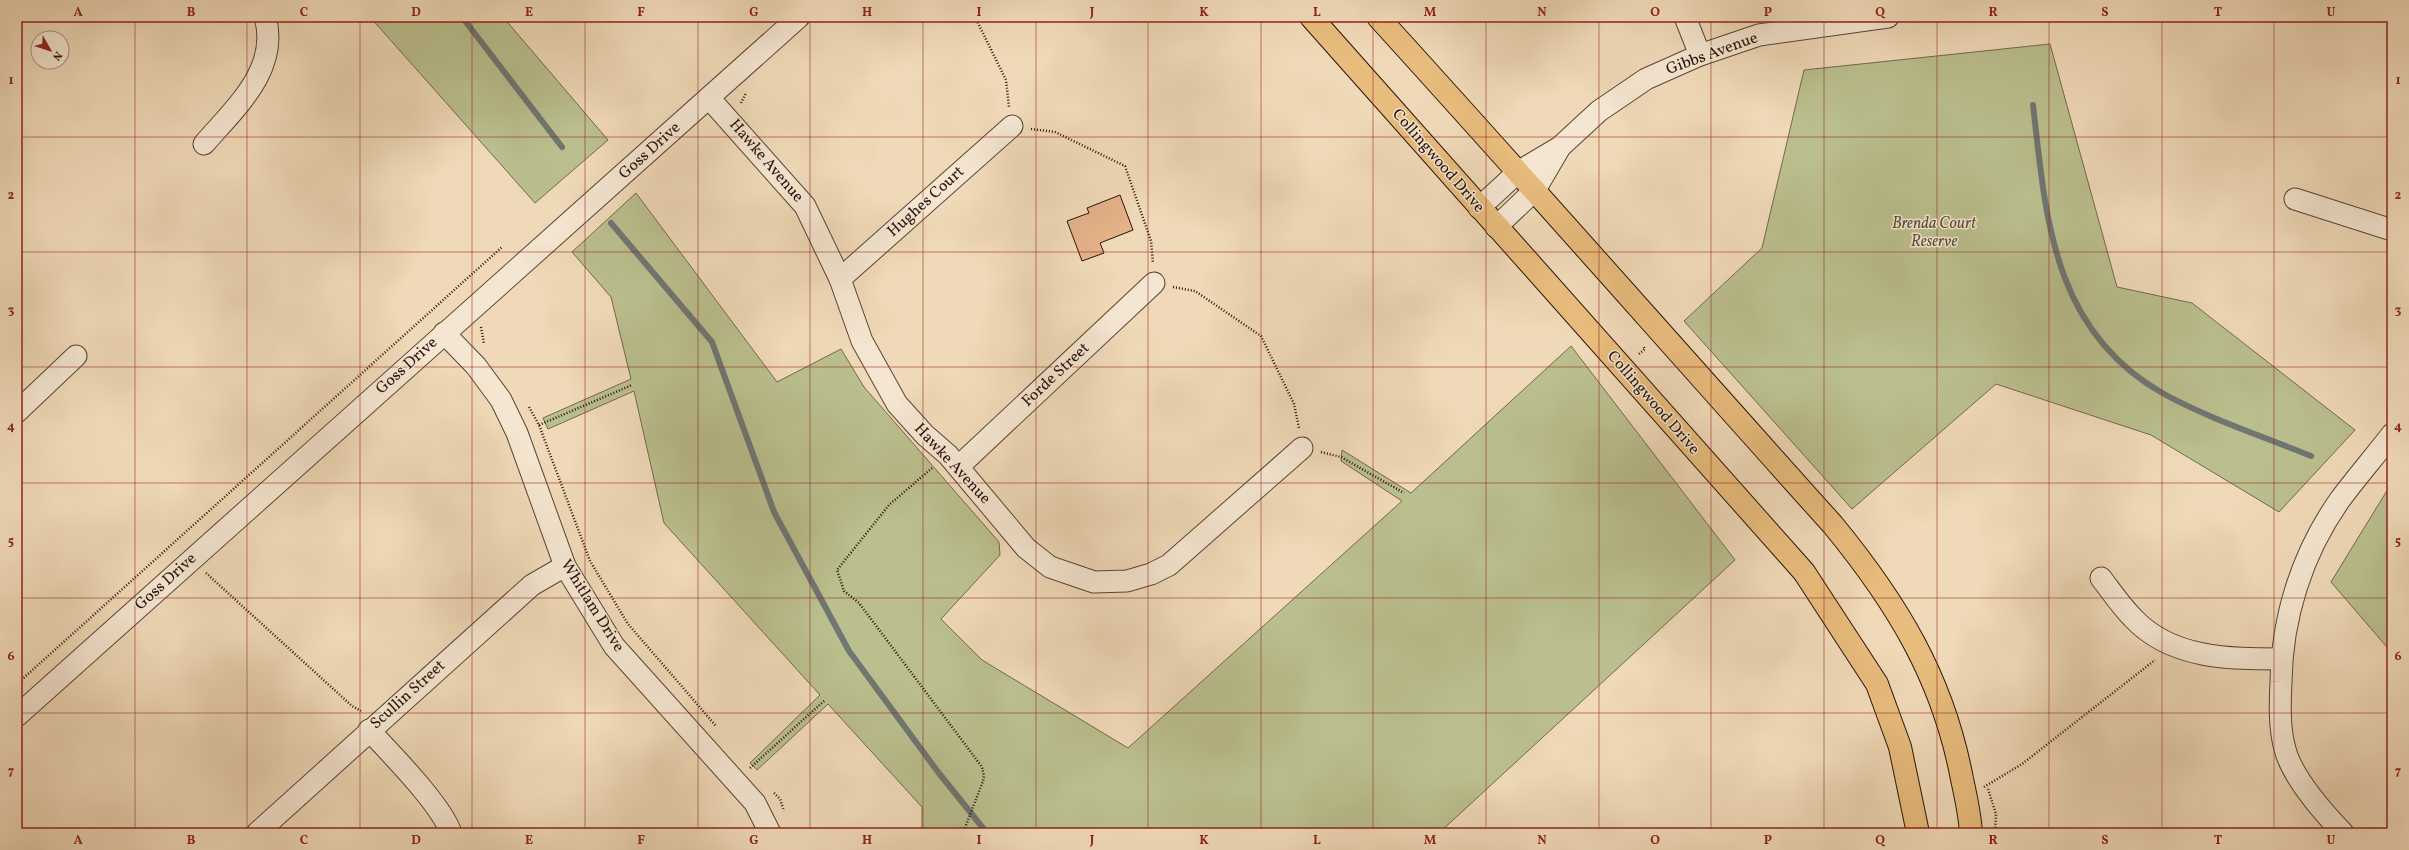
<svg xmlns="http://www.w3.org/2000/svg" width="2409" height="850" font-family="Vollkorn,serif">
<rect width="100%" height="100%" fill="#f0d9b8"/>
<filter id="stains"><feTurbulence type="fractalNoise" baseFrequency=".005" numOctaves="4"/><feColorMatrix values="0 0 0 0 .2 0 0 0 0 .09 0 0 0 0 .02 0 0 0 .5 -.17"/></filter>
<radialGradient id="worn" r=".72"><stop offset=".6" stop-color="#630" stop-opacity="0"/><stop offset="1" stop-color="#630" stop-opacity=".3"/></radialGradient>
<g fill="#bbbf8e" stroke="#72684c">
<path d="M370,17H503L608,140L535,203Z"/>
<path d="M2050,44L2117,287L2192,303L2355,430L2279,512L2151,435L1996,384L1852,509L1684,321L1762,248L1804,70Z"/>
<path d="M636,193L777,382L841,349L864,387L999,542L1000,555L941,619L982,660L1128,748L1402,501L1341,461L1342,450L1411,493L1571,346L1735,560L1439,833H922V807L828,704L757,770L750,763L820,695L664,523L634,391L548,429L543,418L631,379L611,297L572,252Z"/>
<path d="M2388,489L2392,492V653L2331,582Z"/>
</g>
<g fill="none" stroke-linecap="round" stroke-linejoin="round">
<g stroke="#6f7673" stroke-width="6">
<path d="M462,17L562,147"/>
<path d="M2033,105C2046,218 2052,331 2164,394C2210,419 2262,436 2311,456"/>
<path d="M611,223L712,342L774,512L849,651L938,772L987,833"/>
</g>
</g>
<path fill="#e5b28a" stroke="#281209" d="M1120,195L1133,230L1100,243L1104,253L1082,261L1067,221L1089,213L1087,208Z"/>
<g fill="none" stroke-linecap="round" stroke-linejoin="round">
<g stroke="#5a4435" stroke-width="23">
<g id="minor">
<path d="M1685,17L1700,55"/>
<path d="M709,98L805,206L840,279L862,341L897,404L925,435L948,455L1026,548L1050,567L1094,582L1127,581L1151,574L1169,565L1302,448"/>
<path d="M204,144C235,108 280,69 265,17"/>
<path d="M2295,199L2392,230"/>
<path d="M1479,208L1518,172L1560,147L1599,111L1646,79L1700,55L1759,35L1888,17"/>
<path d="M1496,227L1535,190L1559,149"/>
<path d="M840,279L1012,126"/>
<path d="M444,333L476,366L501,400L517,433L565,566L614,646L755,803L770,833"/>
<path d="M17,412L76,356"/>
<path d="M958,467L1154,283"/>
<path d="M2101,578C2111,591 2121,606 2133,618C2171,659 2230,659 2281,659"/>
<path d="M17,716L799,17"/>
<path d="M369,730C391,754 441,804 451,833"/>
<path d="M257,833L532,585L565,566"/>
<path d="M2343,833C2323,812 2292,777 2285,749C2279,728 2280,703 2281,682C2282,617 2302,554 2339,501C2356,478 2375,456 2392,434"/>
</g>
</g>
<g stroke="#281209" stroke-width="24">
<g id="major">
<path d="M1311,17L1804,572L1877,684L1900,747L1918,833"/>
<path d="M1378,17C1531,185 1681,356 1833,525C1897,603 1943,678 1962,779C1966,797 1970,815 1971,833"/>
</g>
</g>
<g stroke="#281209" stroke-width="2.5" stroke-dasharray="1 2" stroke-linecap="butt">
<path d="M975,17L1006,80L1009,107"/>
<path d="M741,103L746,93"/>
<path d="M1031,129L1055,132L1125,166L1151,241L1153,263"/>
<path d="M1173,287L1195,291L1261,336L1294,404L1299,428"/>
<path d="M481,327L484,344"/>
<path d="M1639,354L1645,349L1643,346"/>
<path d="M529,407L539,425L590,561L628,624L716,726"/>
<path d="M539,425L632,385"/>
<path d="M1321,452L1341,457L1404,493"/>
<path d="M932,468L889,505L837,570L844,591L859,603L982,767L984,776L983,781L963,833"/>
<path d="M206,573L352,706L361,711"/>
<path d="M17,684L502,247"/>
<path d="M750,768L825,700"/>
<path d="M1984,787L2022,764L2155,660"/>
<path d="M1988,789L1996,814L1995,833"/>
<path d="M774,793L780,799L784,811"/>
</g>
<use href="#minor" stroke="#f5e6d1" stroke-width="21"/>
<use href="#major" stroke="#e8bc7c" stroke-width="22"/>
</g>
<path fill="none" stroke="#8f2418" stroke-width="1" stroke-opacity="0.55" d="M135,17V833M247,17V833M360,17V833M472,17V833M585,17V833M698,17V833M810,17V833M923,17V833M1036,17V833M1148,17V833M1261,17V833M1373,17V833M1486,17V833M1599,17V833M1711,17V833M1824,17V833M1937,17V833M2049,17V833M2162,17V833M2274,17V833M17,137H2392M17,252H2392M17,367H2392M17,483H2392M17,598H2392M17,713H2392"/>
<g text-anchor="middle" dominant-baseline="central" stroke-width="3" stroke-linejoin="round" paint-order="stroke">
<g font-size="16" fill="#281209" stroke="#f5e6d1">
<text transform="translate(1712 54) rotate(-20)">Gibbs Avenue</text>
<text transform="translate(650 151) rotate(-42)">Goss Drive</text>
<text transform="translate(766 161) rotate(49)">Hawke Avenue</text>
<text transform="translate(1438 161) rotate(49)">Collingwood Drive</text>
<text transform="translate(926 202) rotate(-42)">Hughes Court</text>
<text transform="translate(407 366) rotate(-42)">Goss Drive</text>
<text transform="translate(1056 375) rotate(-43)">Forde Street</text>
<text transform="translate(1653 403) rotate(49)">Collingwood Drive</text>
<text transform="translate(952 464) rotate(47)">Hawke Avenue</text>
<text transform="translate(166 582) rotate(-42)">Goss Drive</text>
<text transform="translate(592 606) rotate(58)">Whitlam Drive</text>
<text transform="translate(408 695) rotate(-42)">Scullin Street</text>
</g>
<g font-size="16" font-style="italic" fill="#5b4f38" stroke="#f5e6d1">
<text x="1934" y="224">Brenda Court<tspan x="1934" dy="18">Reserve</tspan></text>
</g>
</g>
<rect width="2409" height="850" fill="none" stroke="#f0d9b8" stroke-width="44"/>
<g transform="translate(50 50) rotate(129)"><circle r="19" fill="#f5e6d1" stroke="#a39181"/>
<path d="M0-3L7 15L0 10L-7 15Z" fill="#8f2418"/>
<text y="-6" font-size="11" font-weight="bold" text-anchor="middle" fill="#281209">N</text>
</g>
<rect x="22" y="22" width="2365" height="806" fill="none" stroke="#8f2418" stroke-width="1.5"/>
<g font-size="13" text-anchor="middle" font-weight="bold" fill="#8f2418">
<text x="78" y="16">A</text>
<text x="191" y="16">B</text>
<text x="304" y="16">C</text>
<text x="416" y="16">D</text>
<text x="529" y="16">E</text>
<text x="641" y="16">F</text>
<text x="754" y="16">G</text>
<text x="867" y="16">H</text>
<text x="979" y="16">I</text>
<text x="1092" y="16">J</text>
<text x="1204" y="16">K</text>
<text x="1317" y="16">L</text>
<text x="1430" y="16">M</text>
<text x="1542" y="16">N</text>
<text x="1655" y="16">O</text>
<text x="1768" y="16">P</text>
<text x="1880" y="16">Q</text>
<text x="1993" y="16">R</text>
<text x="2105" y="16">S</text>
<text x="2218" y="16">T</text>
<text x="2331" y="16">U</text>
<text x="11" y="84">1</text>
<text x="2398" y="84">1</text>
<text x="11" y="199">2</text>
<text x="2398" y="199">2</text>
<text x="11" y="314">3</text>
<text x="2398" y="314">3</text>
<text x="11" y="430">4</text>
<text x="2398" y="430">4</text>
<text x="11" y="545">5</text>
<text x="2398" y="545">5</text>
<text x="11" y="660">6</text>
<text x="2398" y="660">6</text>
<text x="11" y="775">7</text>
<text x="2398" y="775">7</text>
<text x="78" y="844">A</text>
<text x="191" y="844">B</text>
<text x="304" y="844">C</text>
<text x="416" y="844">D</text>
<text x="529" y="844">E</text>
<text x="641" y="844">F</text>
<text x="754" y="844">G</text>
<text x="867" y="844">H</text>
<text x="979" y="844">I</text>
<text x="1092" y="844">J</text>
<text x="1204" y="844">K</text>
<text x="1317" y="844">L</text>
<text x="1430" y="844">M</text>
<text x="1542" y="844">N</text>
<text x="1655" y="844">O</text>
<text x="1768" y="844">P</text>
<text x="1880" y="844">Q</text>
<text x="1993" y="844">R</text>
<text x="2105" y="844">S</text>
<text x="2218" y="844">T</text>
<text x="2331" y="844">U</text>
</g>
<rect width="100%" height="100%" filter="url(#stains)"/>
<rect width="100%" height="100%" fill="url(#worn)"/>
</svg>
